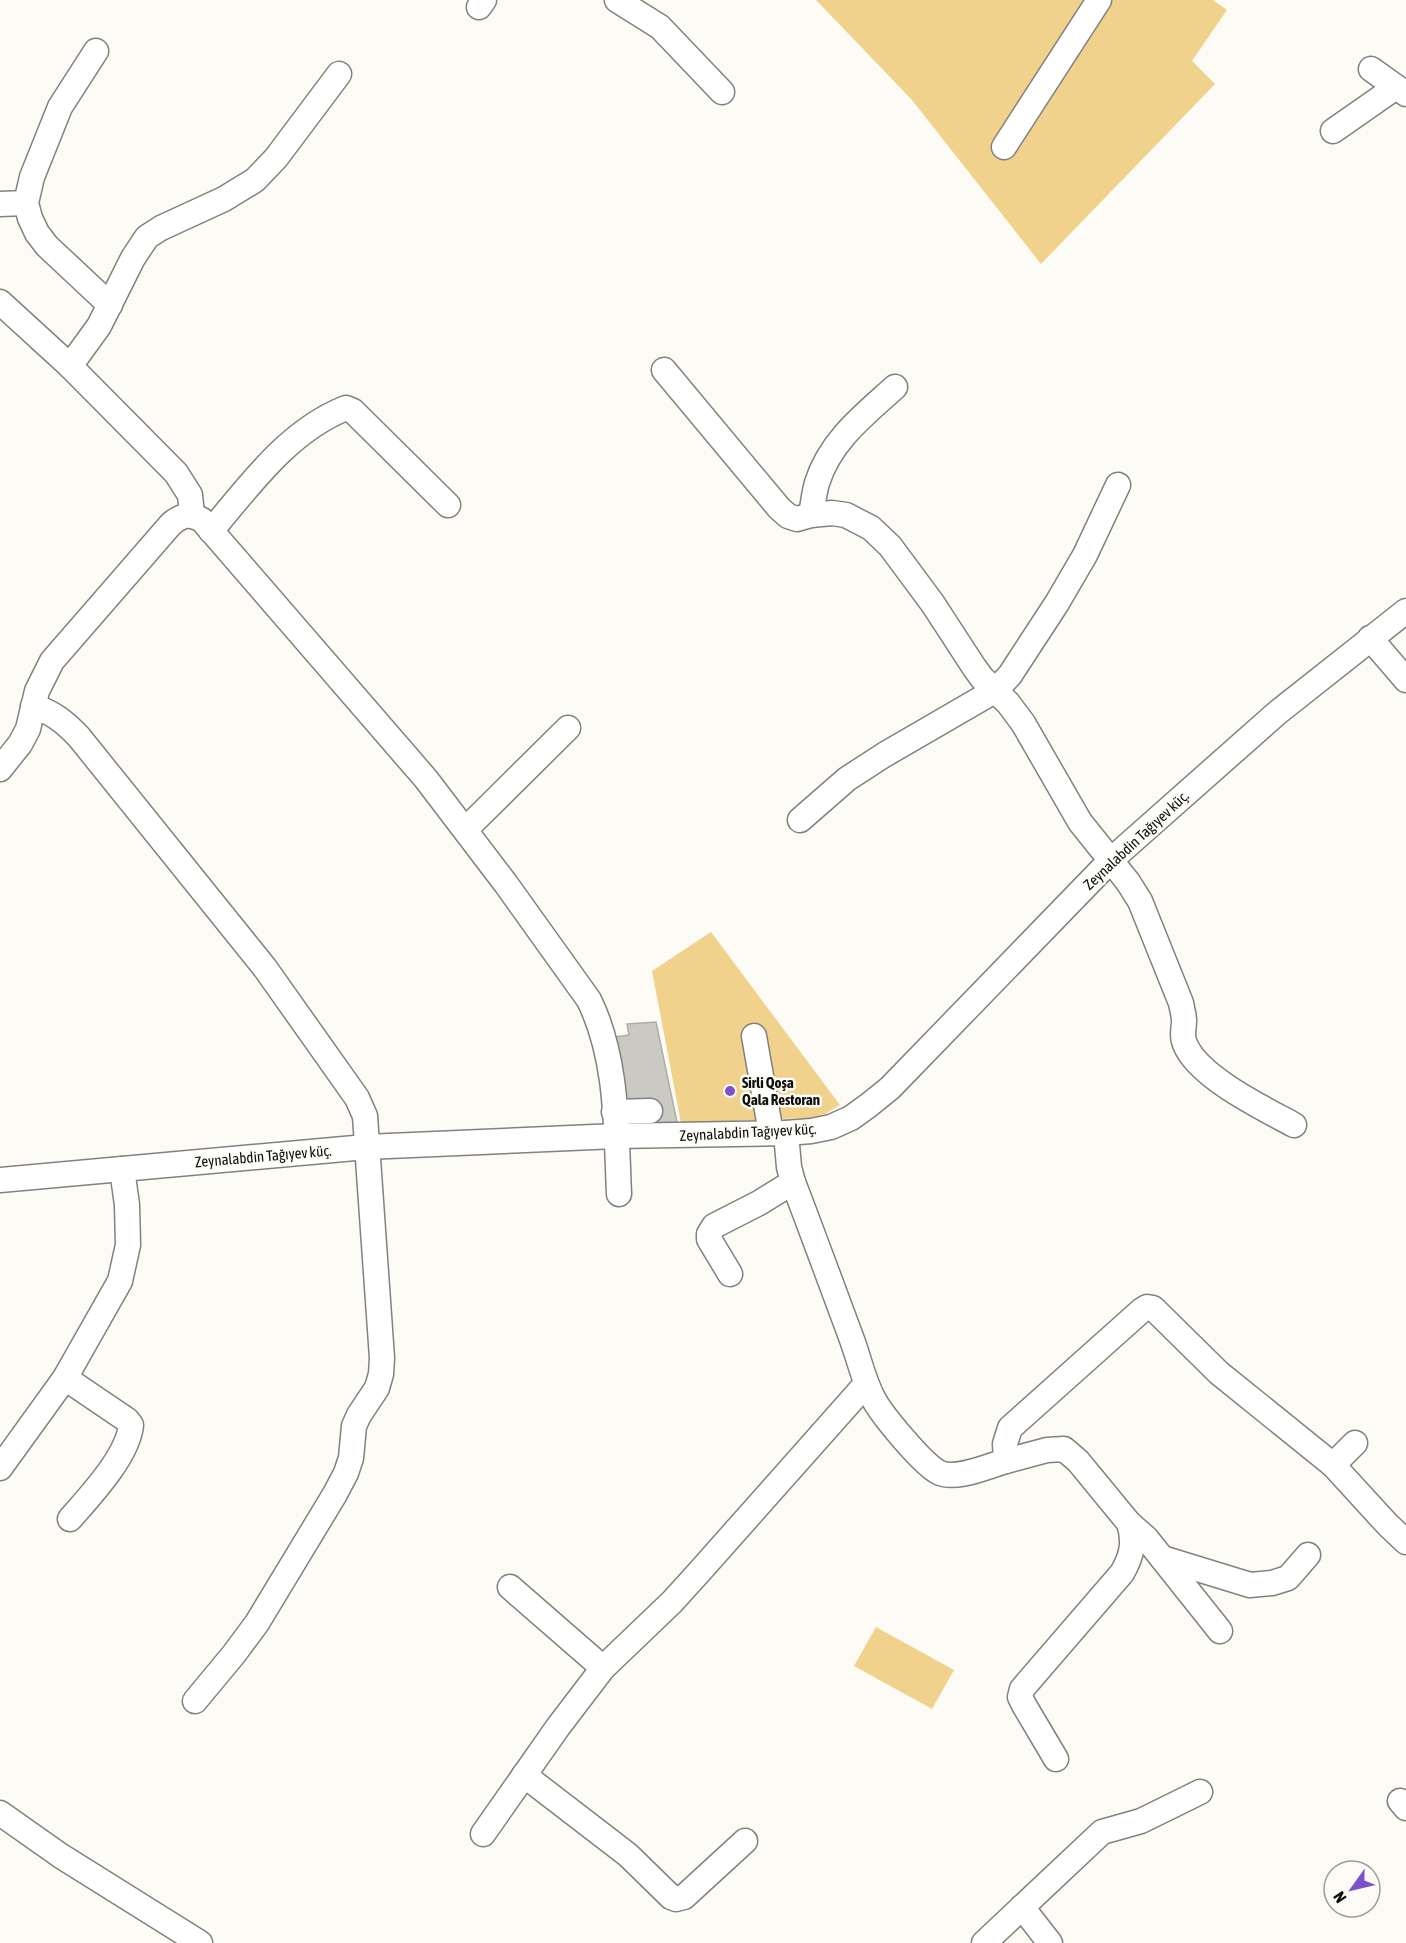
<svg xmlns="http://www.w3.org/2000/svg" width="1406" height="1943" font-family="'Asap Condensed',sans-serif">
<rect width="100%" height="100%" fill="#fdfbf5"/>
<g fill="#f0d28c">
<path d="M816,0H1213L1227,10L1192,61L1215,84L1041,264L912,100Z"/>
<path d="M711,932L840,1105L825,1114L809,1118L681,1123L652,971Z"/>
<path d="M876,1627L954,1670L932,1709L854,1666Z"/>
</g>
<path fill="#cbc9c4" stroke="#afada8" stroke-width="1.5" d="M656,1022L677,1122L654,1123L652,1099L623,1101L615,1037L629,1035L627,1024Z"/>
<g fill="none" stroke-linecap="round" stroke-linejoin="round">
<g stroke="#83817c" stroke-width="27">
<g id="minor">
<path d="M617,0L660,27L722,92"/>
<path d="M479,7L484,0"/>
<path d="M96,51L60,107L32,177L26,203L30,218L37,233L47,246L110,305"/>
<path d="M1371,69L1406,94"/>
<path d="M1333,131L1396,87"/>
<path d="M1004,147L1099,0"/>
<path d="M0,204L26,203"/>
<path d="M0,302L70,366L176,473L190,495L192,515"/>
<path d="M70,366L99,326L133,258L147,237L161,228L224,199L255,180L276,158L339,74"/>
<path d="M664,370L779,508L788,516L797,519L811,515L832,513L846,515L871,528L890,546L933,604L974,667L982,678L1008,703L1023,723L1080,822L1128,882L1140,901L1181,1003C1182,1009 1184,1015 1184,1021C1184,1030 1181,1035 1185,1044C1198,1077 1263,1108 1294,1125"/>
<path d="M811,515C813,504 814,493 817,483C830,441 864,415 895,387"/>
<path d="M211,531C250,485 288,431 346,408L353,411L448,505"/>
<path d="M1370,638L1406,680"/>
<path d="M33,706C52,712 65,722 79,737L265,968L357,1098L365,1116L382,1358L381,1374L377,1388L359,1415L354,1426L351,1458L346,1473L335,1494L257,1623L234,1654L195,1701"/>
<path d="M0,769L20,744L28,729L37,691L52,661L171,524C182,515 189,513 202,520L426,779L506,884L589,1000C618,1059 616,1129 619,1194"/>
<path d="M800,820L847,779L884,755L996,690L1010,675L1057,603L1085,555L1118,485"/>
<path d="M466,829L568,728"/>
<path d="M754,1036L771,1133"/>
<path d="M614,1112L650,1111"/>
<path d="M786,1133L789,1167L793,1182C813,1234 832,1286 851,1337C859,1358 863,1379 873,1398C881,1414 924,1466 940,1473C957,1480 988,1466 1006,1461L1005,1444L1010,1428L1142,1310L1147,1307L1153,1308L1219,1373L1333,1465L1388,1525L1406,1542"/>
<path d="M0,1180L366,1147L616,1136L786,1133L811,1131L831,1127L851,1118L869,1105L890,1088L1111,860L1277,713L1406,611"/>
<path d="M730,1274L709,1239V1234L714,1226L759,1203L793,1182"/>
<path d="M65,1378L127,1420L131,1425C128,1456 90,1496 70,1519"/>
<path d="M1006,1461L1047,1450L1064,1449L1078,1461L1129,1523C1135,1542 1132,1556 1122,1573L1022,1689L1020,1697L1024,1705L1056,1759"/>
<path d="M1333,1465L1355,1443"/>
<path d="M0,1468L65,1378L120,1281L128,1245L127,1205L122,1169"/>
<path d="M1129,1523L1146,1538L1220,1631"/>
<path d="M1162,1558L1250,1585L1272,1583L1288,1578L1308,1555"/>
<path d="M510,1587L603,1668"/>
<path d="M524,1775L628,1855L671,1897L676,1899L684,1897L745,1841"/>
<path d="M1400,1801L1406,1808"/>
<path d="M0,1813L61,1856L200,1943"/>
<path d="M483,1834L558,1727L603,1668L672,1602L701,1570L866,1384"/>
<path d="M1022,1907L1050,1943"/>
<path d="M984,1943L1102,1832L1141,1821L1200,1792"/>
</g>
</g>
<use href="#minor" stroke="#fff" stroke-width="24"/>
</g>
<circle fill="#7d51c9" stroke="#fdfbf5" stroke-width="2" cx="730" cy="1091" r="6"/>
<g text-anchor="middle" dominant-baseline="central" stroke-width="5" stroke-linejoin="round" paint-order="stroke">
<g font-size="15" fill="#0e0e0c" stroke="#fdfbf5">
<text transform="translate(1136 840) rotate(-43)">Zeynalabdin Tağıyev küç.</text>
<text transform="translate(748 1132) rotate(-3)">Zeynalabdin Tağıyev küç.</text>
<text transform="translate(263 1156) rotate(-5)">Zeynalabdin Tağıyev küç.</text>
</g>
<g font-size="15" font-weight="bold" fill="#0e0e0c" stroke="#fdfbf5" text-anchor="start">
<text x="742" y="1082">Sirli Qoşa<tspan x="742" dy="17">Qala Restoran</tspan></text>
</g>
</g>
<g transform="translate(1352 1889) rotate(236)"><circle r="28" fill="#fdfbf5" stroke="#9d9c98" stroke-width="1.5"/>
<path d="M0-4.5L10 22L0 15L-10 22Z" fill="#7d51c9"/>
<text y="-9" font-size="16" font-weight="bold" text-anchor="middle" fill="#0e0e0c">N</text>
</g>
</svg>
